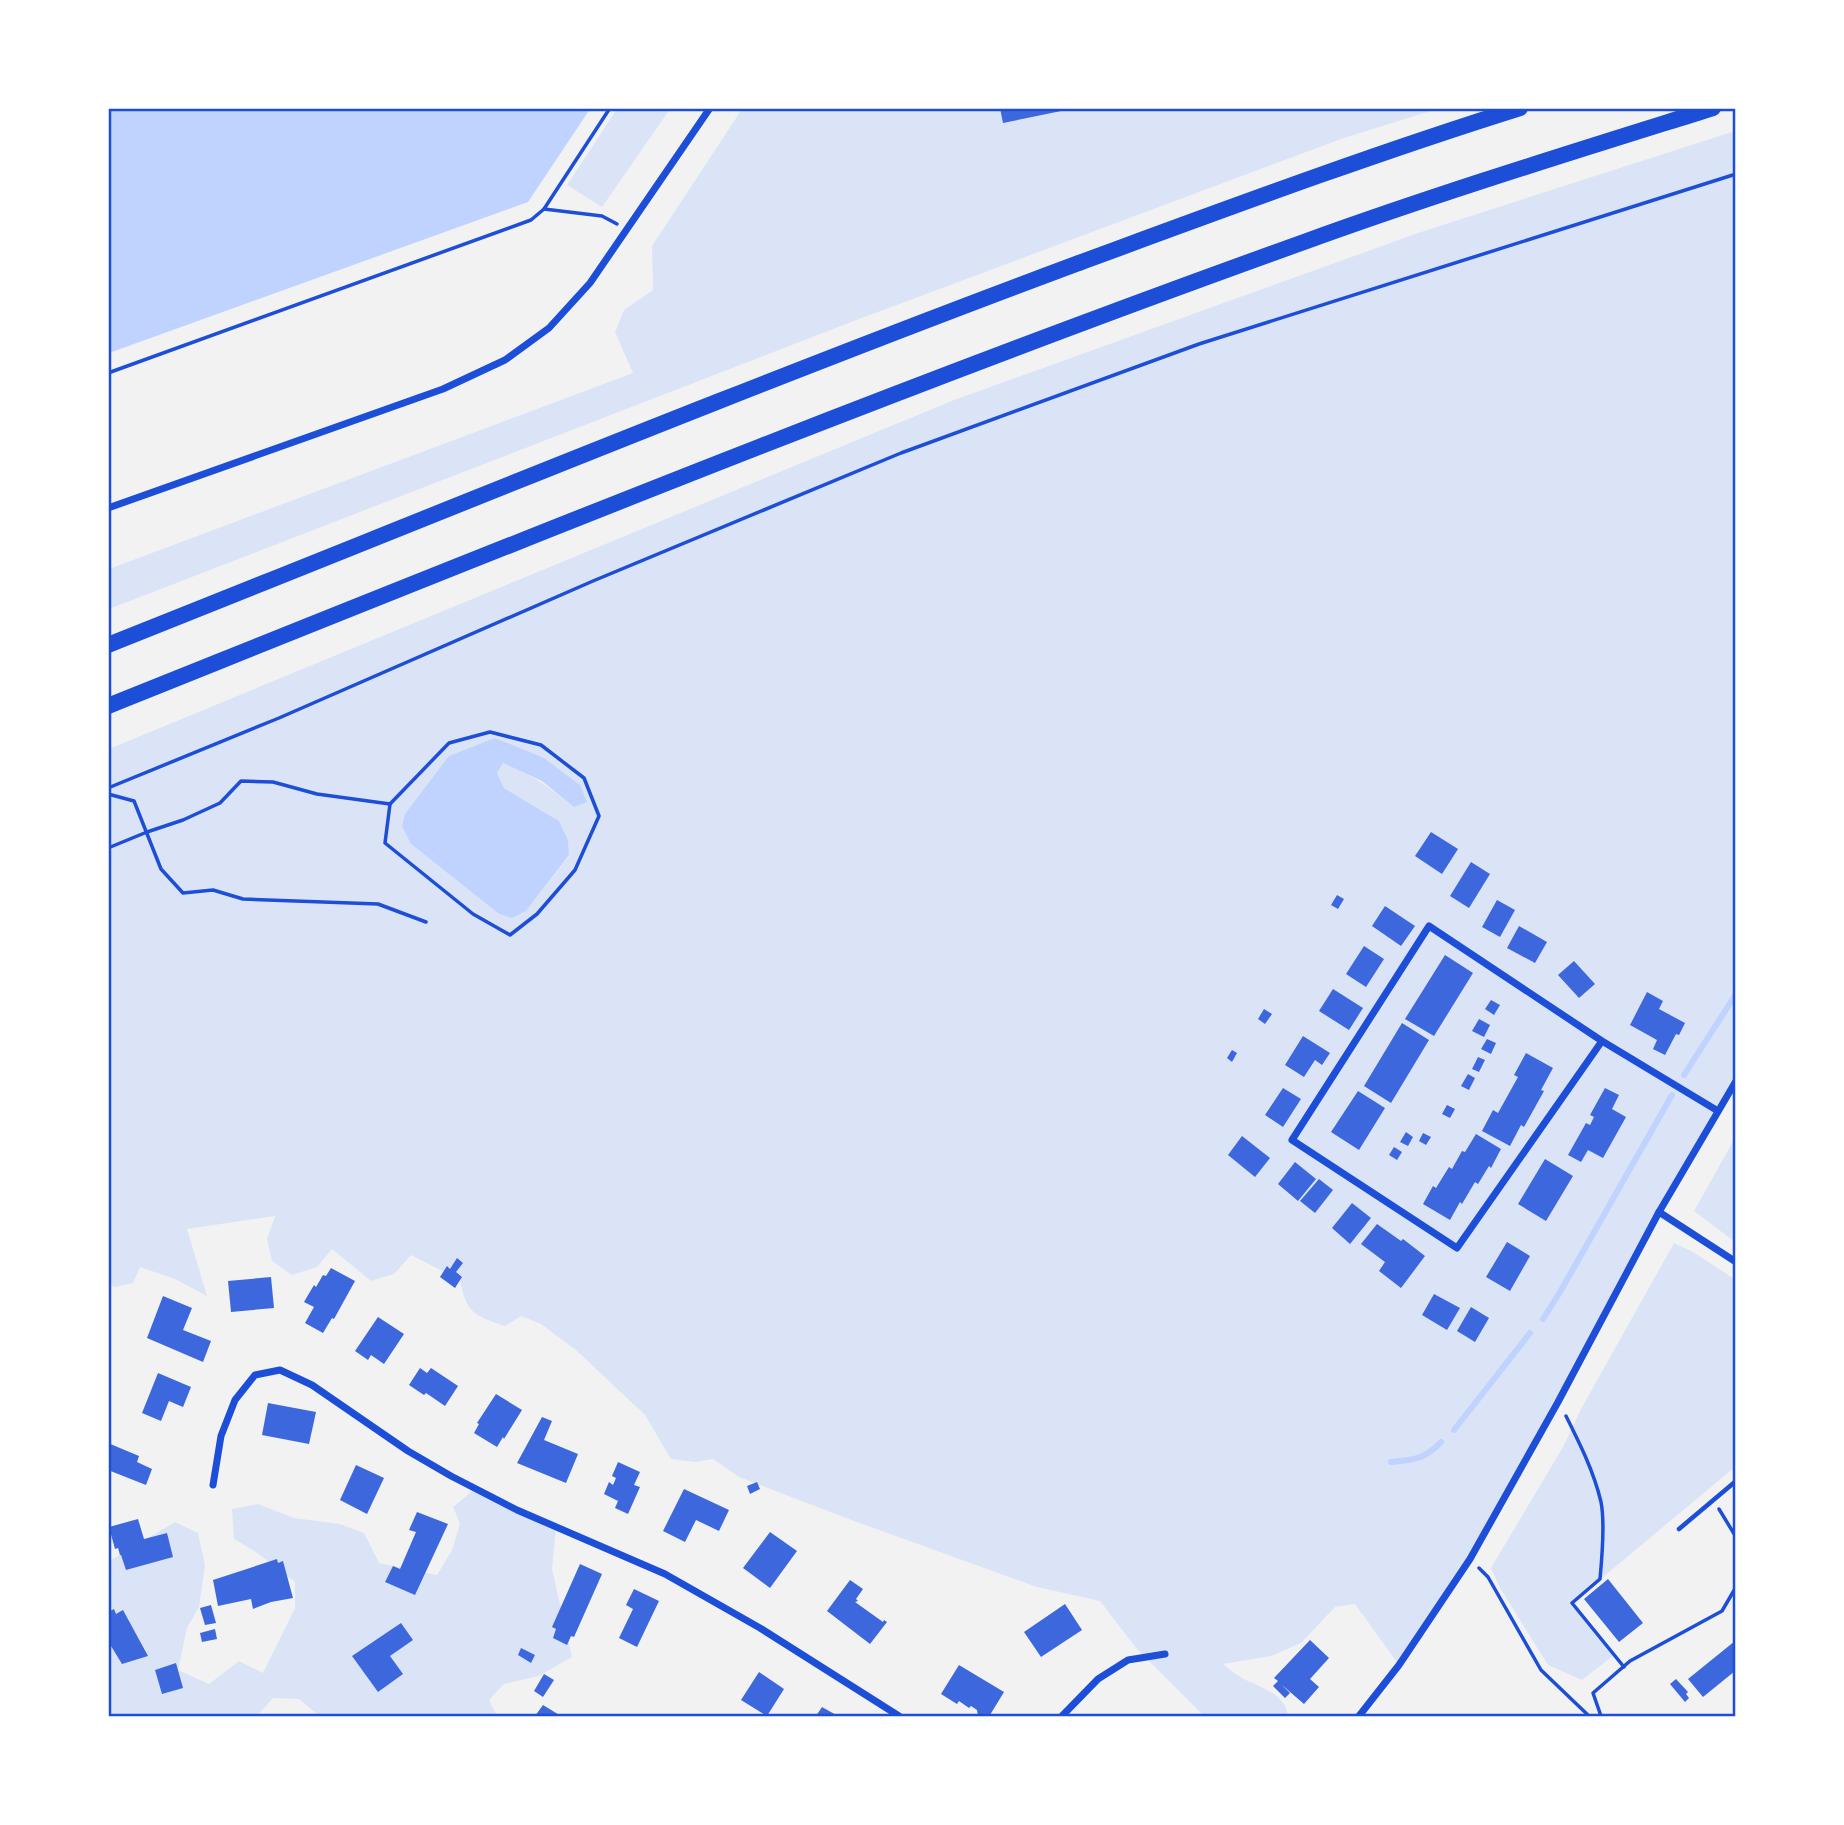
<svg xmlns="http://www.w3.org/2000/svg" width="1844" height="1825" font-family="'PT Sans',sans-serif">
<rect width="100%" height="100%" fill="#f2f2f2"/>
<g fill="#dbe4f7" fill-rule="evenodd">
<path d="M617,109H670L602,207L567,185Z"/>
<path d="M742,109H1437L1344,138L859,319L109,609V569L633,373L615,332L624,310L653,290L652,246Z"/>
<path d="M1735,131V1081L1470,1559L1399,1665L1355,1604L1335,1607L1301,1643L1271,1656L1223,1664C1229,1669 1235,1674 1242,1678C1260,1688 1285,1692 1288,1716H1204L1137,1649L1100,1601L1037,1587L846,1518L739,1477L713,1459L695,1462L671,1459L645,1415L577,1351L541,1324L521,1316L505,1326C475,1316 466,1313 460,1280L411,1255L394,1274L371,1281L332,1249L317,1267L292,1275L272,1261L267,1239L275,1216L187,1229L207,1296L175,1279L140,1267L133,1283L114,1287L109,1283V749L954,400L1421,232ZM496,738L574,807C549,787 533,775 503,763L497,773L504,788L559,821L568,840L569,856L526,911L512,918L499,914L411,844Z"/>
<path d="M1735,1138V1242L1694,1211Z"/>
<path d="M1674,1243L1693,1252L1736,1280L1735,1467L1572,1603L1614,1655L1582,1680L1548,1665L1500,1588L1491,1568L1563,1447L1581,1409Z"/>
<path d="M476,1488L556,1527L552,1569L572,1657L539,1676L504,1684L489,1700L497,1716H319L299,1699L273,1698L257,1716H109V1559L111,1560L175,1522L198,1533L205,1565L199,1607L187,1628L178,1670L209,1684L239,1661L263,1673L295,1608V1582L256,1552L234,1539L232,1509L258,1504L294,1518L340,1524L364,1533L379,1563L437,1575L452,1550L460,1524L453,1507Z"/>
</g>
<g fill="#bfd3fe">
<path d="M109,108H590V109L528,202L109,353Z"/>
<path d="M495,738L544,758L580,785L587,802L574,807L542,781L503,763L497,773L504,788L559,821L568,840L569,855L526,911L512,918L499,914L411,844L402,826L405,814L449,756Z"/>
</g>
<g fill="none" stroke-linecap="round" stroke-linejoin="round">
<g stroke="#bfd3fe" stroke-width="6">
<path d="M1684,1075L1736,994"/>
<path d="M1543,1319L1560,1292L1672,1095"/>
<path d="M1454,1430L1530,1333"/>
<path d="M1391,1462C1414,1460 1425,1459 1441,1442"/>
</g>
</g>
<g fill="#3d67dc">
<path d="M1000,108H1066V110L1003,123Z"/>
<path d="M1431,832L1458,849L1442,874L1415,856Z"/>
<path d="M1471,862L1490,874L1469,908L1450,896Z"/>
<path d="M1337,895L1344,899L1338,909L1331,905Z"/>
<path d="M1497,900L1515,910L1500,937L1482,927Z"/>
<path d="M1385,906L1415,926L1401,946L1372,926Z"/>
<path d="M1519,926L1547,942L1535,963L1507,948Z"/>
<path d="M1364,946L1384,959L1366,987L1346,974Z"/>
<path d="M1445,955L1473,973L1434,1036L1405,1019Z"/>
<path d="M1574,961L1595,984L1579,998L1558,975Z"/>
<path d="M1333,989L1363,1008L1349,1030L1319,1011Z"/>
<path d="M1647,992L1663,1001L1659,1009L1685,1023L1679,1035L1676,1034L1665,1055L1653,1049L1657,1040L1630,1025Z"/>
<path d="M1491,1000L1500,1005L1494,1015L1485,1009Z"/>
<path d="M1264,1009L1272,1014L1265,1024L1258,1019Z"/>
<path d="M1479,1019L1490,1025L1484,1037L1472,1031Z"/>
<path d="M1402,1023L1429,1040L1391,1103L1364,1086Z"/>
<path d="M1303,1036L1330,1053L1322,1065L1315,1060L1304,1077L1285,1065Z"/>
<path d="M1487,1039L1496,1043L1491,1054L1481,1049Z"/>
<path d="M1232,1050L1237,1053L1232,1062L1227,1058Z"/>
<path d="M1526,1053L1553,1068L1541,1090L1544,1091L1524,1127L1521,1125L1510,1146L1482,1131L1493,1110L1498,1113L1518,1077L1514,1075Z"/>
<path d="M1478,1057L1485,1060L1479,1072L1472,1069Z"/>
<path d="M1468,1074L1475,1078L1469,1090L1461,1086Z"/>
<path d="M1283,1088L1301,1099L1283,1127L1265,1115Z"/>
<path d="M1605,1088L1619,1095L1612,1109L1626,1117L1603,1158L1588,1150L1581,1162L1568,1155L1586,1123L1590,1125L1594,1117L1590,1115Z"/>
<path d="M1358,1091L1385,1108L1359,1150L1331,1132Z"/>
<path d="M1447,1105L1455,1109L1450,1118L1442,1114Z"/>
<path d="M1406,1132L1413,1137L1408,1146L1400,1142Z"/>
<path d="M1423,1133L1431,1137L1426,1145L1419,1141Z"/>
<path d="M1476,1134L1501,1149L1491,1168L1489,1166L1478,1184L1475,1182L1462,1204L1460,1202L1450,1220L1423,1204L1433,1186L1436,1188L1449,1167L1452,1169L1462,1151L1465,1152Z"/>
<path d="M1242,1136L1270,1158L1255,1177L1228,1155Z"/>
<path d="M1394,1147L1402,1152L1397,1160L1389,1155Z"/>
<path d="M1545,1159L1573,1176L1546,1221L1518,1204Z"/>
<path d="M1295,1162L1316,1179L1298,1201L1278,1184Z"/>
<path d="M1319,1179L1333,1190L1315,1213L1300,1201Z"/>
<path d="M1352,1203L1371,1218L1350,1244L1332,1228Z"/>
<path d="M1377,1224L1401,1241L1403,1239L1425,1256L1401,1288L1379,1271L1385,1262L1361,1244Z"/>
<path d="M1507,1242L1530,1256L1510,1291L1486,1277Z"/>
<path d="M457,1258L463,1263L456,1272L462,1277L455,1288L440,1277L447,1266L450,1269Z"/>
<path d="M331,1268L355,1281L334,1319L332,1318L323,1333L305,1323L314,1307L304,1302L314,1285L316,1287L323,1275L326,1276Z"/>
<path d="M271,1277L274,1308L231,1312L228,1281Z"/>
<path d="M1434,1294L1460,1308L1447,1330L1422,1315Z"/>
<path d="M163,1296L192,1308L183,1330L211,1341L203,1362L147,1338Z"/>
<path d="M1471,1307L1489,1318L1475,1342L1457,1331Z"/>
<path d="M378,1317L404,1334L384,1364L371,1355L368,1360L355,1351Z"/>
<path d="M420,1368L427,1373L431,1368L458,1386L445,1406L426,1393L424,1395L409,1385Z"/>
<path d="M158,1373L191,1387L183,1407L169,1401L161,1421L142,1413Z"/>
<path d="M496,1394L522,1410L504,1439L503,1437L497,1447L474,1433L479,1424L477,1423Z"/>
<path d="M268,1403L316,1412L309,1444L262,1435Z"/>
<path d="M542,1417L552,1421L544,1440L578,1454L566,1483L517,1463Z"/>
<path d="M108,1443L139,1456L137,1462L152,1469L146,1485L108,1470Z"/>
<path d="M618,1462L640,1472L634,1485L640,1487L628,1514L615,1508L618,1501L604,1494L609,1482L613,1485L616,1478L612,1476Z"/>
<path d="M356,1465L384,1478L367,1514L340,1500Z"/>
<path d="M757,1482L760,1489L750,1494L747,1486Z"/>
<path d="M684,1489L729,1510L719,1531L696,1520L685,1542L663,1531Z"/>
<path d="M417,1512L448,1524L415,1595L385,1582L393,1566L400,1569L416,1532L409,1530Z"/>
<path d="M138,1519L144,1539L167,1533L173,1557L126,1570L121,1555H120L118,1548L115,1549L109,1527Z"/>
<path d="M770,1532L797,1551L770,1588L743,1568Z"/>
<path d="M277,1559L278,1563L283,1561L293,1598L271,1602L253,1609L251,1599L218,1606L213,1580Z"/>
<path d="M580,1564L602,1574L574,1637L571,1636L567,1645L553,1638L556,1629L552,1627Z"/>
<path d="M1608,1579L1643,1623L1619,1642L1584,1599Z"/>
<path d="M850,1580L863,1589L856,1599L858,1601L855,1602L883,1622L884,1620L887,1622L870,1644L827,1611Z"/>
<path d="M634,1589L659,1601L637,1647L619,1638L633,1609L626,1605Z"/>
<path d="M1065,1604L1082,1630L1041,1657L1024,1632Z"/>
<path d="M211,1605L216,1623L205,1625L200,1608Z"/>
<path d="M114,1609L116,1614L123,1610L148,1656L122,1664L111,1646L108,1647V1612Z"/>
<path d="M401,1623L413,1640L390,1656L403,1674L378,1692L352,1656Z"/>
<path d="M215,1629L217,1639L202,1642L200,1633Z"/>
<path d="M1310,1640L1329,1658L1310,1679L1319,1687L1304,1704L1282,1685L1290,1693L1285,1698L1273,1686L1278,1681L1274,1678Z"/>
<path d="M1735,1641V1671L1703,1697L1688,1679Z"/>
<path d="M521,1648L535,1655L531,1663L518,1655Z"/>
<path d="M176,1663L183,1688L162,1694L155,1670Z"/>
<path d="M959,1665L1004,1692L990,1715L978,1716L977,1710L971,1706L969,1708L959,1701L957,1704L941,1694Z"/>
<path d="M759,1672L784,1689L767,1716L741,1700Z"/>
<path d="M544,1674L554,1680L543,1697L534,1691Z"/>
<path d="M1676,1679L1688,1692L1686,1694L1689,1698L1685,1702L1670,1684Z"/>
<path d="M543,1705L561,1716H535Z"/>
<path d="M822,1707L838,1716H816Z"/>
</g>
<g fill="none" stroke-linecap="round" stroke-linejoin="round">
<g stroke="#1d4ed8" stroke-width="3.5">
<path d="M544,209L602,216L617,224"/>
<path d="M108,373L531,220L544,209L610,108"/>
<path d="M490,732L541,745L584,778L599,816L575,870L537,914L510,935L473,914L385,843L390,804L449,743Z"/>
<path d="M108,788L279,718L593,581L901,453L1199,344L1736,174"/>
<path d="M108,794L134,801L161,869L183,893L213,890L243,899L378,904L426,922"/>
<path d="M108,848L147,832L183,820L220,803L241,781L273,782L317,794L390,804"/>
<path d="M1566,1416C1580,1444 1594,1472 1601,1502C1605,1522 1602,1558 1600,1579L1572,1603L1624,1667"/>
<path d="M1719,1509L1736,1537"/>
<path d="M1479,1568L1488,1577L1541,1670L1589,1716"/>
<path d="M1601,1716L1593,1693L1630,1661L1722,1611L1736,1587"/>
</g>
<path stroke="#1d4ed8" stroke-width="4.5" d="M1679,1529L1736,1481"/>
<g stroke="#1d4ed8" stroke-width="7">
<path d="M108,508L443,389L505,360L549,328L590,283L710,108"/>
<path d="M1602,1041L1457,1248L1292,1140L1429,926L1602,1041L1718,1111"/>
<path d="M1659,1212L1736,1262"/>
<path d="M213,1485L221,1436L235,1400L255,1375L280,1370L312,1385L408,1451L451,1476L517,1510L665,1574L760,1628L899,1716"/>
<path d="M1062,1716L1098,1679L1128,1660L1165,1654"/>
<path d="M1359,1716L1399,1665L1470,1559L1558,1402L1659,1212L1736,1081"/>
</g>
<g stroke="#1d4ed8" stroke-width="16">
<path d="M108,645C430,517 751,385 1076,264C1223,210 1370,155 1520,108"/>
<path d="M108,706C505,547 902,386 1304,242C1439,193 1576,151 1713,108"/>
</g>
</g>
<rect width="1844" height="1825" fill="none" stroke="#ffffff" stroke-width="220"/>
<rect x="110" y="110" width="1624" height="1605" fill="none" stroke="#1d4ed8" stroke-width="2.5"/>
</svg>
